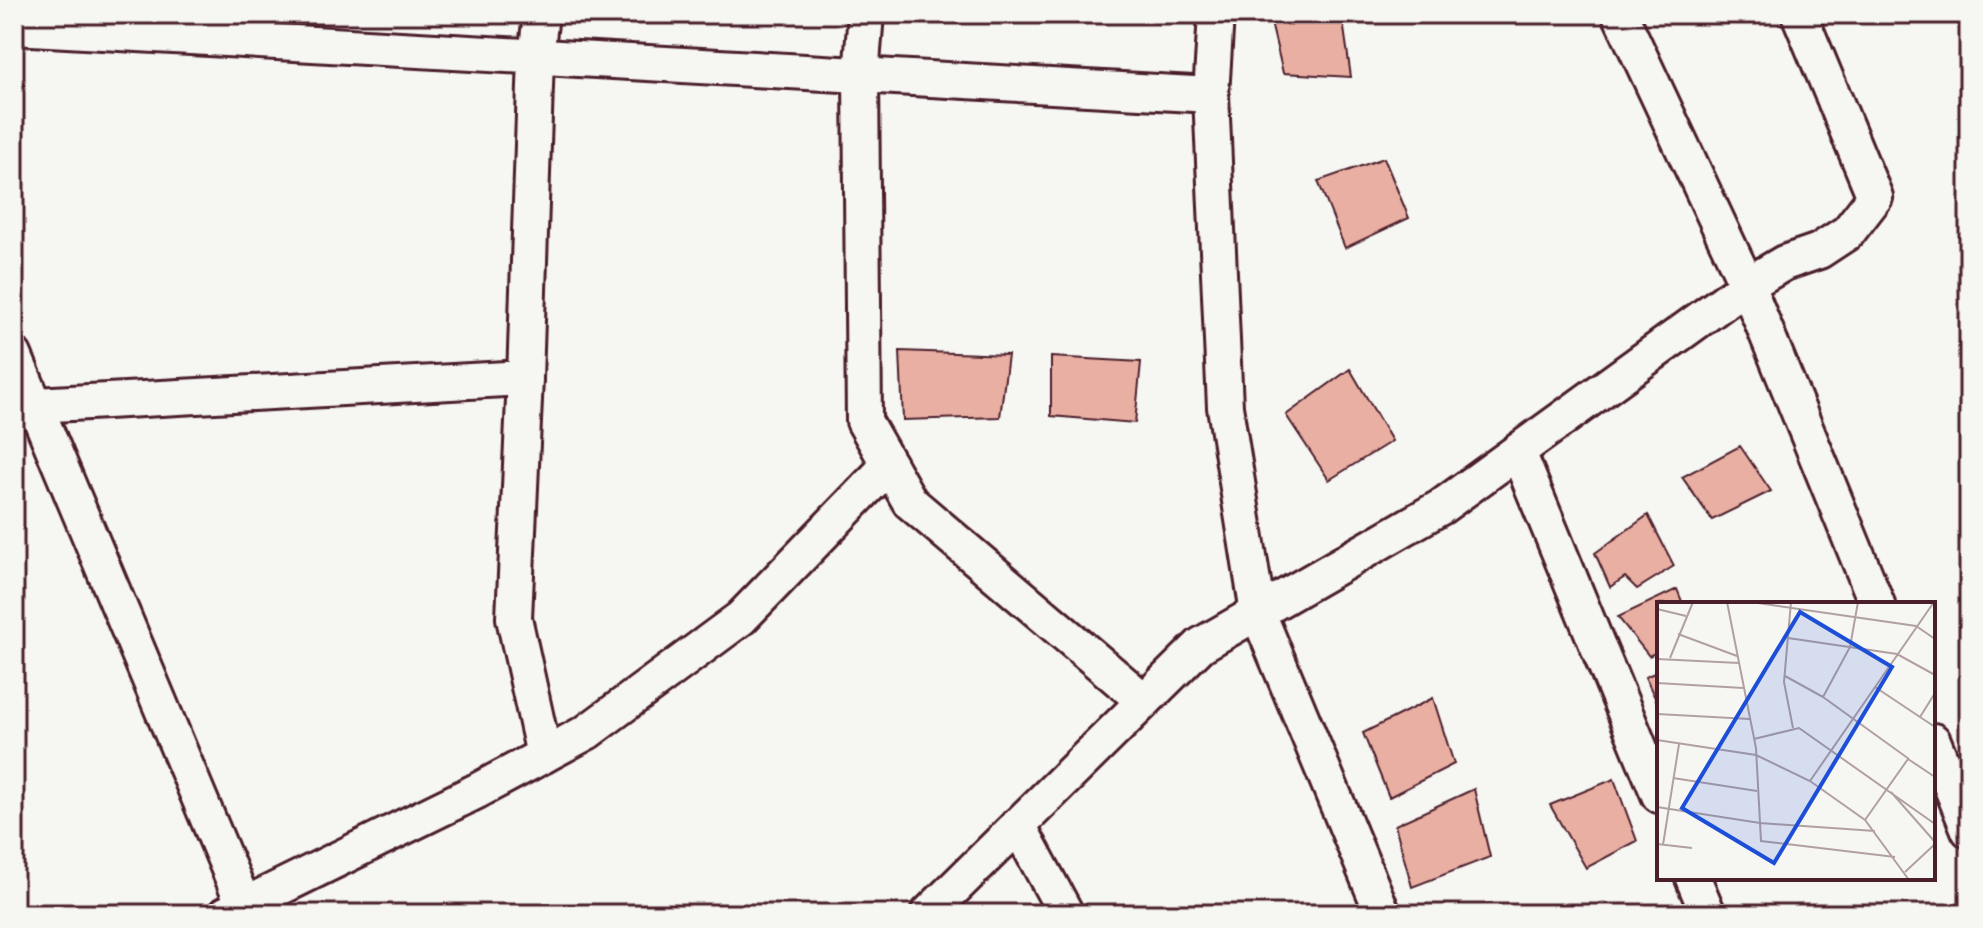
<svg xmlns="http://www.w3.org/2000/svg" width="1983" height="928" font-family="Mali,sans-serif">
<rect width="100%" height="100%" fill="#f6f6f2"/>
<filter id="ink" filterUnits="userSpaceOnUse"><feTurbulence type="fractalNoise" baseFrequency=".0125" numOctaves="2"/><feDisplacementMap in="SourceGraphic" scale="16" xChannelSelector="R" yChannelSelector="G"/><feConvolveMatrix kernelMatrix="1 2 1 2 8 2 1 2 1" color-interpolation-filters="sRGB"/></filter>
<g filter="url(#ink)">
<g fill="#e9afa3" stroke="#4a1f2b" stroke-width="2">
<path d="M1269,14H1342L1351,77L1283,73Z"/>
<path d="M1384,158L1409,218L1345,248L1318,181Z"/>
<path d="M900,351L1008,355L1000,417L903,420Z"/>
<path d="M1051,357L1141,362L1135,423L1051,416Z"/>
<path d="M1350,369L1392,441L1329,480L1286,415Z"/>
<path d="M1740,446L1771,491L1712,520L1682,477Z"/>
<path d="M1648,515L1674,566L1637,589L1625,577L1610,587L1595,553Z"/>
<path d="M1677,589L1683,604H1659V651L1649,656L1618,617Z"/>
<path d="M1659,671V706L1645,677Z"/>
<path d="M1433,698L1454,764L1389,797L1363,733Z"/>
<path d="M1614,779L1637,841L1586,868L1550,805Z"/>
<path d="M1474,789L1490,857L1412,887L1395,825Z"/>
</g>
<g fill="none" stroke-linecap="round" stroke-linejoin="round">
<g stroke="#4a1f2b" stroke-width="40">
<g id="street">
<path d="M866,14L861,75L864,421L910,502L1144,701"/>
<path d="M1216,14L1211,95L1225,407L1258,613L1383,914"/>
<path d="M1620,14L1747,285L1877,604"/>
<path d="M14,27L1211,95"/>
<path d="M14,355L244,905"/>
<path d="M525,378L514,618L544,755"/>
<path d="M14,413L35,405L525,378L536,57L541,14"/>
<path d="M1518,452L1659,795"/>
<path d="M1933,741L1969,830"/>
<path d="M1018,825L1066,914"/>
<path d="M1693,878L1708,914"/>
<path d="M226,914L477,791L587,732L741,618L889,465"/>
<path d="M928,914L1201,645L1441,507L1747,285L1784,263L1819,251L1848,232L1875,197L1799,14"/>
</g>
</g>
<use href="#street" stroke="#f6f6f2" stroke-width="34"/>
</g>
</g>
<g transform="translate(1657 602)">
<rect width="278" height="278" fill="#f6f6f2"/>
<path fill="none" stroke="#b1a0a2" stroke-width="2" d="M70,0L99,146L104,239L238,255M94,0L259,24L278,37M134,0L127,80L136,126M201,0L193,45L166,95L252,157M0,7L29,14M21,32L80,54M131,36L240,52L278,73M13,56L36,0M0,57L82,61M128,74L166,95M0,81L86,86M218,85L278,125M0,112L93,117M263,115L278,91M97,137L142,126L278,222M0,138L99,153L153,179L208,218L252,278M16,176L100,189M153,179L277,0M234,190L278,240M0,205L103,221L218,229M208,218L251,157L278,175M0,242L35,246M6,243L22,142M248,270L278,242"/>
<path fill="#1d4ed8" fill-opacity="0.15" stroke="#1d4ed8" stroke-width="4" d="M143,10L235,65L117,261L25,206Z"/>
<rect width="278" height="278" fill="none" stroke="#4a1f2b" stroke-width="4"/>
</g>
<rect width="1983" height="928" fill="none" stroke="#f6f6f2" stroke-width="48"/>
<rect x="24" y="24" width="1935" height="880" fill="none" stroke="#4a1f2b" stroke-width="3" filter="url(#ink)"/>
</svg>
